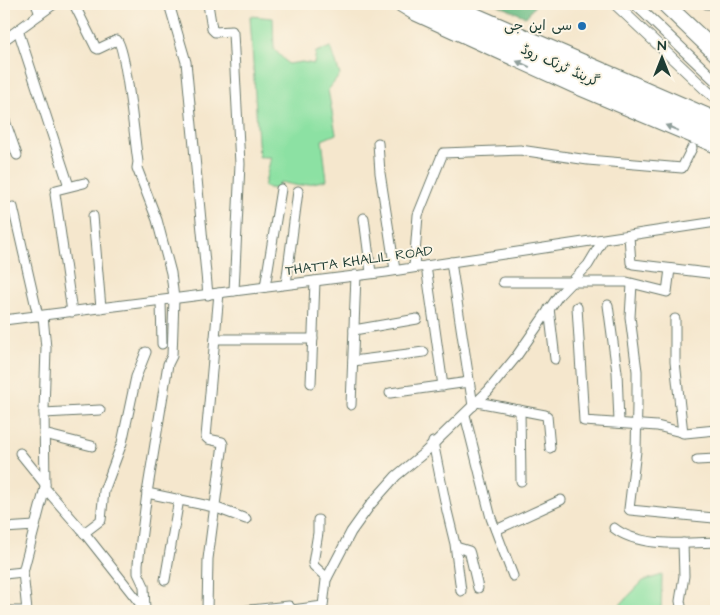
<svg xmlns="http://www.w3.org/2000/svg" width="720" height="615" font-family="'Architects Daughter','Playpen Sans Arabic',sans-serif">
<rect width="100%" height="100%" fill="#fcf5e5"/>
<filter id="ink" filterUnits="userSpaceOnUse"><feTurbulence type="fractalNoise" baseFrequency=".02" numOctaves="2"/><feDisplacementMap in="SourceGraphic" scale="10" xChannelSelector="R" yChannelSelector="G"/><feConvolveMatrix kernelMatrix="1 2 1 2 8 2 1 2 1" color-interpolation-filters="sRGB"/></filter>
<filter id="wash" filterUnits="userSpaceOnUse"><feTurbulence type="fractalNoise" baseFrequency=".0096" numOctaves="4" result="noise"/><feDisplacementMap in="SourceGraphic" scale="20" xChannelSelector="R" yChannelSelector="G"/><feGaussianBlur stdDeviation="1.12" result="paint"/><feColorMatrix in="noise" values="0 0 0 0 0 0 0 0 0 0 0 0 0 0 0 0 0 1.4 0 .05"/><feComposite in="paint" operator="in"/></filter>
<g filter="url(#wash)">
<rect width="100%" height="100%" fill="#f5e7cd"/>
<g fill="#8ce1a3" stroke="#568f6c">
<path d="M250,16L273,18L274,49L288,64L302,62L314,64L316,52L331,47L340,75L328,90L336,134L322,140L327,180L299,186L280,182V190L264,187L271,157H259Z"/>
<path d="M662,575L661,611H614L643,581Z"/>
</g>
<path fill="#71bf89" stroke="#487e5e" d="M496,4H536L526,17Z"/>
</g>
<g filter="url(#ink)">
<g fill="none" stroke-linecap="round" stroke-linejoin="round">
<g stroke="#6a786a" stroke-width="11">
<g id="minor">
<path d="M36,4L40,14"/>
<path d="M74,4L96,48L98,49L117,40C126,47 135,143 138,162L137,168L157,220L171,273L174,299L172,356L168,364L147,493L138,564V573L144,586L145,610"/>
<path d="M169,4L186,62L208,295"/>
<path d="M208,4L212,29L215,32L232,31L233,33L240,164L234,291"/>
<path d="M660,4L716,58"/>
<path d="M670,4L716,47"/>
<path d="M707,4H710"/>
<path d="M18,30L69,186"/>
<path d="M4,40L54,4"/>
<path d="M4,118L17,155"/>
<path d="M378,143L380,173L395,270"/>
<path d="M13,207L38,316"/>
<path d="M93,216L101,308"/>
<path d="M364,218L371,273"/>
<path d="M629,236L631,263L633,264L716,274"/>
<path d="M451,262L473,406"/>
<path d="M426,266L443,386"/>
<path d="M414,267L418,215L443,153L520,150L588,160L682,168L692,148"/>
<path d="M503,282H627L667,292L670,269"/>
<path d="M286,284L298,191"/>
<path d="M632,284L630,317L637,371V405L636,451L629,509L630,510L714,518"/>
<path d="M265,287L281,189"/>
<path d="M161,301L162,344"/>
<path d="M608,305L617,372L619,422"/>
<path d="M577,307L584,421L657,426L685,433L716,430"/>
<path d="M549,308L555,359"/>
<path d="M72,312L55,194L56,190L84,183"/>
<path d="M43,316L46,348L44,410L45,488L86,535L146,611"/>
<path d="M675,319V362L683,433"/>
<path d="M4,320L386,272L716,222"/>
<path d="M354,330L417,319"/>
<path d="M215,339H313"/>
<path d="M353,361L424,352"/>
<path d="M311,383L315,281"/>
<path d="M390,393L469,382"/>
<path d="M477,402L545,415L547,416L550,448"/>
<path d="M351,405L356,275"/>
<path d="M520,410L521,481"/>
<path d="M44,413L100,410"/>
<path d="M465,415L491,518L513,576"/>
<path d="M44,434L92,446"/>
<path d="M433,442L447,511L455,544L461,591"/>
<path d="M20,453L45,484"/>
<path d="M697,460L716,459"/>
<path d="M147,493L214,507L246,519"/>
<path d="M318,520V533L313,563L314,566L327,578"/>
<path d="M4,528L35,526"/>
<path d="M614,528C639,548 686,543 716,542"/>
<path d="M496,530L561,500"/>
<path d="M84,533L101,520L104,491L122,443L136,377L146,352"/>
<path d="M456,547L469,551L470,554L478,588"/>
<path d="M4,574L23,572"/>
<path d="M165,580L179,499"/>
<path d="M292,610L323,606L326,580L351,532L371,504L396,476L424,453L488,391L516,357L559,295L588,265L603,240"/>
<path d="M8,611H26"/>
<path d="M27,611L23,572L45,488"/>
<path d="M207,611L208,559L223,444L222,442L208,439L206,437L219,293"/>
<path d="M240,611L289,606L293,611"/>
<path d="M682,611L680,601L684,576L683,543"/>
</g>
</g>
<g stroke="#6a786a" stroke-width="12">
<g id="major">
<path d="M396,4L414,15L574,88L716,148"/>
<path d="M455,4L716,117"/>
<path d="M615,4L707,91L716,98"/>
<path d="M635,4L716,81"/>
</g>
</g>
<g stroke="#6a786a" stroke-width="14">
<g id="highway">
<path d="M410,4L632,103L716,138"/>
<path d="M435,4L716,128"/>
</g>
</g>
<use href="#minor" stroke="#fff" stroke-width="9"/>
<use href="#major" stroke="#fff" stroke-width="10"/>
<use href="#highway" stroke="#fff" stroke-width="12"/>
</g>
<defs><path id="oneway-solid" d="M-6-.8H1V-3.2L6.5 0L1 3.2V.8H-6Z" transform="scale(1.25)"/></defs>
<g fill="#8f9e9a">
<use href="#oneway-solid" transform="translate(523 64) rotate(-156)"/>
<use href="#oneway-solid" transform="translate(672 128) rotate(-157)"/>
</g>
</g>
<circle fill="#1f6fb2" stroke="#fcf5e5" stroke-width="2" cx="582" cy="26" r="5"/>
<g text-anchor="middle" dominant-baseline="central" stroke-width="4" stroke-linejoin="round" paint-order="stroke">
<g font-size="14" fill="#1f3d34" stroke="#fcf5e5" text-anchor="end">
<text x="572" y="26">سی این جی</text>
</g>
<g font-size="14" fill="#1f3d34" stroke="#fcf5e5">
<text transform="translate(560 66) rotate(24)">گرینڈ ٹرنک روڈ</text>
<text transform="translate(359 261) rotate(-8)">THATTA KHALIL ROAD</text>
</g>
</g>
<rect width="720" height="615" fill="none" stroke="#fcf5e5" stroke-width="20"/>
<g transform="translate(662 58)" stroke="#fcf5e5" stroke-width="4" paint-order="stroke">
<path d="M0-4L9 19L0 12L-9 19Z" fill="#1f3d34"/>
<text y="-8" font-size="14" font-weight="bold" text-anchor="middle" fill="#1f3d34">N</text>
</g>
</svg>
